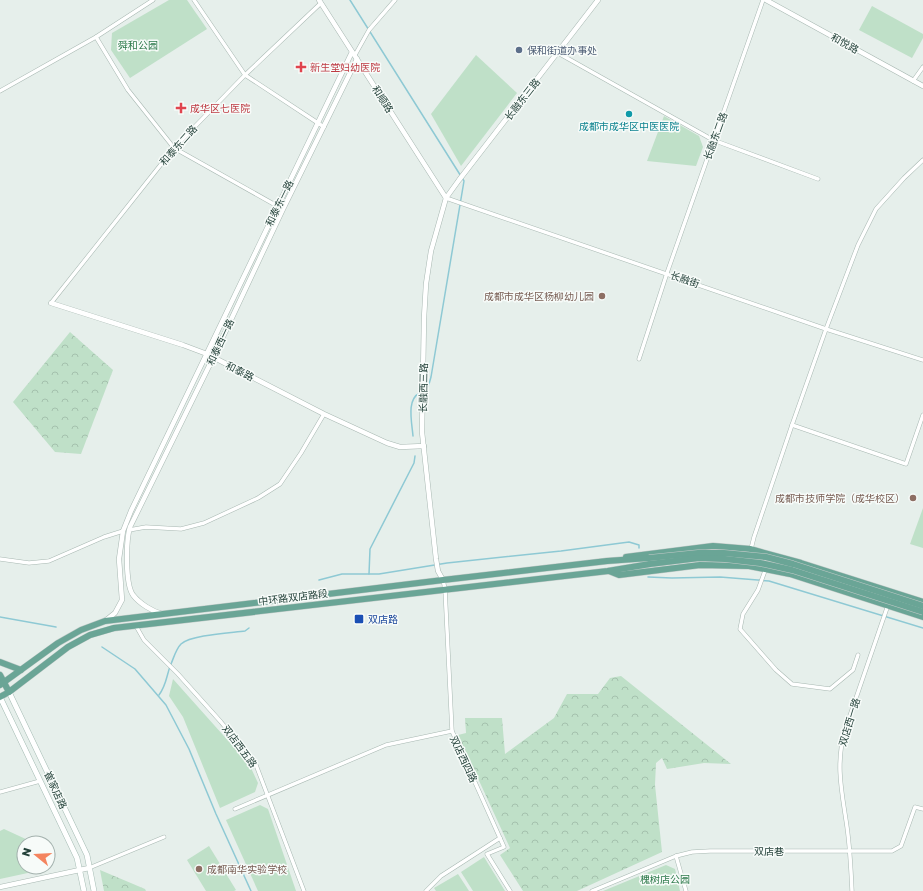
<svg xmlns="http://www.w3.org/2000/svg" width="923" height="891" font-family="'Golos Text','Noto Sans SC',sans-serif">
<defs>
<pattern id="forest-crowns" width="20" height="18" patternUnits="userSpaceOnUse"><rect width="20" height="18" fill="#bfe0c8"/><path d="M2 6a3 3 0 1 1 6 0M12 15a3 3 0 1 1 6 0" fill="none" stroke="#a4c1ad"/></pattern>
</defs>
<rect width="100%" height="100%" fill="#e6efeb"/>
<g fill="url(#forest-crowns)">
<path d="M70,332L113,370L81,454L55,452L13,402Z"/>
<path d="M621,676L731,764L704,763L667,769L662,758L656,763L655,785L662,852L577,891H523L500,855L510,848L458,735L466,733L465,718H502L505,754L554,718L567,694H598L610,678Z"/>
<path d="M100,870L145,889L146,891H104Z"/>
</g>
<g fill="#bfe0c8">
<path d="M169,0H187L207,29L130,78L111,50L112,33Z"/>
<path d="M872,6L923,34V38L912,58L859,30Z"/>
<path d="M476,55L517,93L461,166L431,114Z"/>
<path d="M664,116L699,136L703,147L696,166L647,161Z"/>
<path d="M923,508V548L910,544Z"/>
<path d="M173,679L231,744L251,768L258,783L255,792L220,808L183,717L169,696Z"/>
<path d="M260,805L268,809L296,891H258L226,820Z"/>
<path d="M4,829L30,841V843H24V867H36L37,871L0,879V831Z"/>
<path d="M209,846L236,890L234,891H206L187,860Z"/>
<path d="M484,857L505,891H473L461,872Z"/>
<path d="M666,865L675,869L680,891H603Z"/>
<path d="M458,874L469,891H436L434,888Z"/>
</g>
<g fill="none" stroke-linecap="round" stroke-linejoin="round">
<g stroke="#8ec9d4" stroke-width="1.5">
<path d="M350,0L464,181L431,377L429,384L426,390"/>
<path d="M413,436C412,423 406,399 420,393"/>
<path d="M369,574L370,549L414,463L415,456"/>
<path d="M648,577L672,578L720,577L769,581L923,628"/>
<path d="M319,580L342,574H379L447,563L561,551L629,542L639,545V548"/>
<path d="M0,617L56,627"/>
<path d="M102,647L135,669L166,705L189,749L216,814L251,891"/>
<path d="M159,695C167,684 166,676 171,664C174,657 176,649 181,644C191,635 230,633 245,631L249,628"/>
</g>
<g stroke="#a8b8b2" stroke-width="4.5">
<g id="minor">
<path d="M194,0L245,75L324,127"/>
<path d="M96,37L128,90L174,148L279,207"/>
<path d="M558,53L713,140L818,179"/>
<path d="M355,55L369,30L395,0"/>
<path d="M913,81L923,67"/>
<path d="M0,91L96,37L153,0"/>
<path d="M446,198L826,329L923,360"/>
<path d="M51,303L174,148L245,75L321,3"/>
<path d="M639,359L667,273L763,0"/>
<path d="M792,425L906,464L923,415"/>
<path d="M129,530L146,527L181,529L204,523L258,498L280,484L301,453L324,414"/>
<path d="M749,557L754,537L792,425L826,329L858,245L876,209L904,178L923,160"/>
<path d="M0,559L29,563L49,561L104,537L123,531"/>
<path d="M766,568L758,590L743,614L740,629L776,670L792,684L830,689L853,670L858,655"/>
<path d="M443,580L445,589L452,731L504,847L487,854L510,891"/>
<path d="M136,626L144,640L178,674L221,722L256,765L304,891"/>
<path d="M0,792L40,781"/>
<path d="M235,809L386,745L452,731"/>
<path d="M676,856L686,891"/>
<path d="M89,868L164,837"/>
<path d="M426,891L441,876L500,838"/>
<path d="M592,891L676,856L692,852L710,851H892L901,846L915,807L923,809"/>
<path d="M852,891C851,869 850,848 847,827C842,792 835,765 845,730L888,605"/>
</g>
</g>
<g stroke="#a8b8b2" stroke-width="5.5">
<g id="tertiary">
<path d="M319,0L446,198"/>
<path d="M766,0L923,86"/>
<path d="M51,303L183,345L207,354L324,414L387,443L400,447L424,446"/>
<path d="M443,580L438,571L436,559L422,432L424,318L426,284L431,251L446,198L459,180L598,0"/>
<path d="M162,614C152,611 140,604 133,595C125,584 126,540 130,527L213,358L283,209L357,59"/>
<path d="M105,621L115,613L122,600L119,559L123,531L131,511L352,52"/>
<path d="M0,887L89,868"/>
</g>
</g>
<g stroke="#a4bbb3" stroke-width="6">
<g id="secondary">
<path d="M9,692L87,855L94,891"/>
<path d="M0,697L77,858L84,891"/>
</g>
</g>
<g stroke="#c2cac8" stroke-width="7">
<g id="primary">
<path d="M626,557L713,546L750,549L801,563L923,602"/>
<path d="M609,571L619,575L700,565L749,566L790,574L923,617"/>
<path d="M0,662L21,670"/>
<path d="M0,675L9,692"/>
<path d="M0,685L58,643L81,630L105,621L443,580L607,561L649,558"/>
<path d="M0,697L9,692L68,647L90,635L114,628L608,571L650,564"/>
</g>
</g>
<use href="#minor" stroke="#fff" stroke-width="3.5"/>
<use href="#tertiary" stroke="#fff" stroke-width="4.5"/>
<use href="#secondary" stroke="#fff" stroke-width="5"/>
<use href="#primary" stroke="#6aa596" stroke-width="6"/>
<g stroke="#c2cac8" stroke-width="7" stroke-linecap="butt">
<g id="primary-bridge">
<path d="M649,558L698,553H724L766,557L793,564L923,606"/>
<path d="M650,564L699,558L725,559L760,563L792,570L923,612"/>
</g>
</g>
<use href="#primary-bridge" stroke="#6aa596" stroke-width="6"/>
</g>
<circle fill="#5c6f8a" stroke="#f7fbf9" stroke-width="1.5" cx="519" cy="50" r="4"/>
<g fill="#e0444e" stroke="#f7fbf9" stroke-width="1.5">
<path d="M299 61h4v4h4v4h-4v4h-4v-4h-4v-4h4z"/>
<path d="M179 102h4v4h4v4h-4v4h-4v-4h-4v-4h4z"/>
</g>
<circle fill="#0f9aa8" stroke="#f7fbf9" stroke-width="1.5" cx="629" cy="114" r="4"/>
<g fill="#8d6e63" stroke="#f7fbf9" stroke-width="1.5">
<circle cx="602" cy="296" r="4"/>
<circle cx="913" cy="498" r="4"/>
<circle cx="199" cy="869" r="4"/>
</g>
<rect fill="#1a4fb4" stroke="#f7fbf9" stroke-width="1.5" x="354" y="614" width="10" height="10" rx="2"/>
<g text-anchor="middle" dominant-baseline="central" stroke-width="3" stroke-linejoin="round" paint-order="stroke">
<g font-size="10" fill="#24423a" stroke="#f7fbf9">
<text transform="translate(845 43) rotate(29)">和悦路</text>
<text transform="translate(383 99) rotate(57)">和顺路</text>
<text transform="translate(522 99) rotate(-52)">长融东三路</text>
<text transform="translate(715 136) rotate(-70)">长融东二路</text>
<text transform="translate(178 145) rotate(-48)">和泰东二路</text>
<text transform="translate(279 203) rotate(-64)">和泰东一路</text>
<text transform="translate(685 279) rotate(19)">长融街</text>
<text transform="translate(220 342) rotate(-65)">和泰西一路</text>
<text transform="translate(240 371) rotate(27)">和泰路</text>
<text transform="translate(423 388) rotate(-89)">长融西三路</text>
<text transform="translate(293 597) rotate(-7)">中环路双店路段</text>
<text transform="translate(849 722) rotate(-73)">双店西一路</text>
<text transform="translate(240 746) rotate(53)">双店西五路</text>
<text transform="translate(464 759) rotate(65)">双店西四路</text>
<text transform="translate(56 790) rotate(65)">崔家店路</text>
<text x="769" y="851">双店巷</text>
</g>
<g font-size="10" fill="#2d7a4b" stroke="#f7fbf9">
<text x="138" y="45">舜和公园</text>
<text x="665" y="879">槐树店公园</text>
</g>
<g font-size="10" fill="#4e5e75" stroke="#f7fbf9" text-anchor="start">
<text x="527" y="50">保和街道办事处</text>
</g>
<g font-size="10" fill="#be3a42" stroke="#f7fbf9" text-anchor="start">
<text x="310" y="67">新生堂妇幼医院</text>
<text x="190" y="108">成华区七医院</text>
</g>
<g font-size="10" fill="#0d838f" stroke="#f7fbf9">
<text x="629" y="126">成都市成华区中医医院</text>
</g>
<g font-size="10" fill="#785e54" stroke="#f7fbf9" text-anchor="end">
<text x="594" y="296">成都市成华区杨柳幼儿园</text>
<text x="905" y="498">成都市技师学院（成华校区）</text>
<text x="207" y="869" text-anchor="start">成都南华实验学校</text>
</g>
<g font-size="10" fill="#164399" stroke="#f7fbf9" text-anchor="start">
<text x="368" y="619">双店路</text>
</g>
</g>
<g transform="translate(36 855) rotate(288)"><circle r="19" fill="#f7fbf9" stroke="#a3b1ad"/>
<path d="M0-3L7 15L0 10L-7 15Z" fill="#f4845f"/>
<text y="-6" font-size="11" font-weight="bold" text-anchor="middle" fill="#24423a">N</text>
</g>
</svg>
